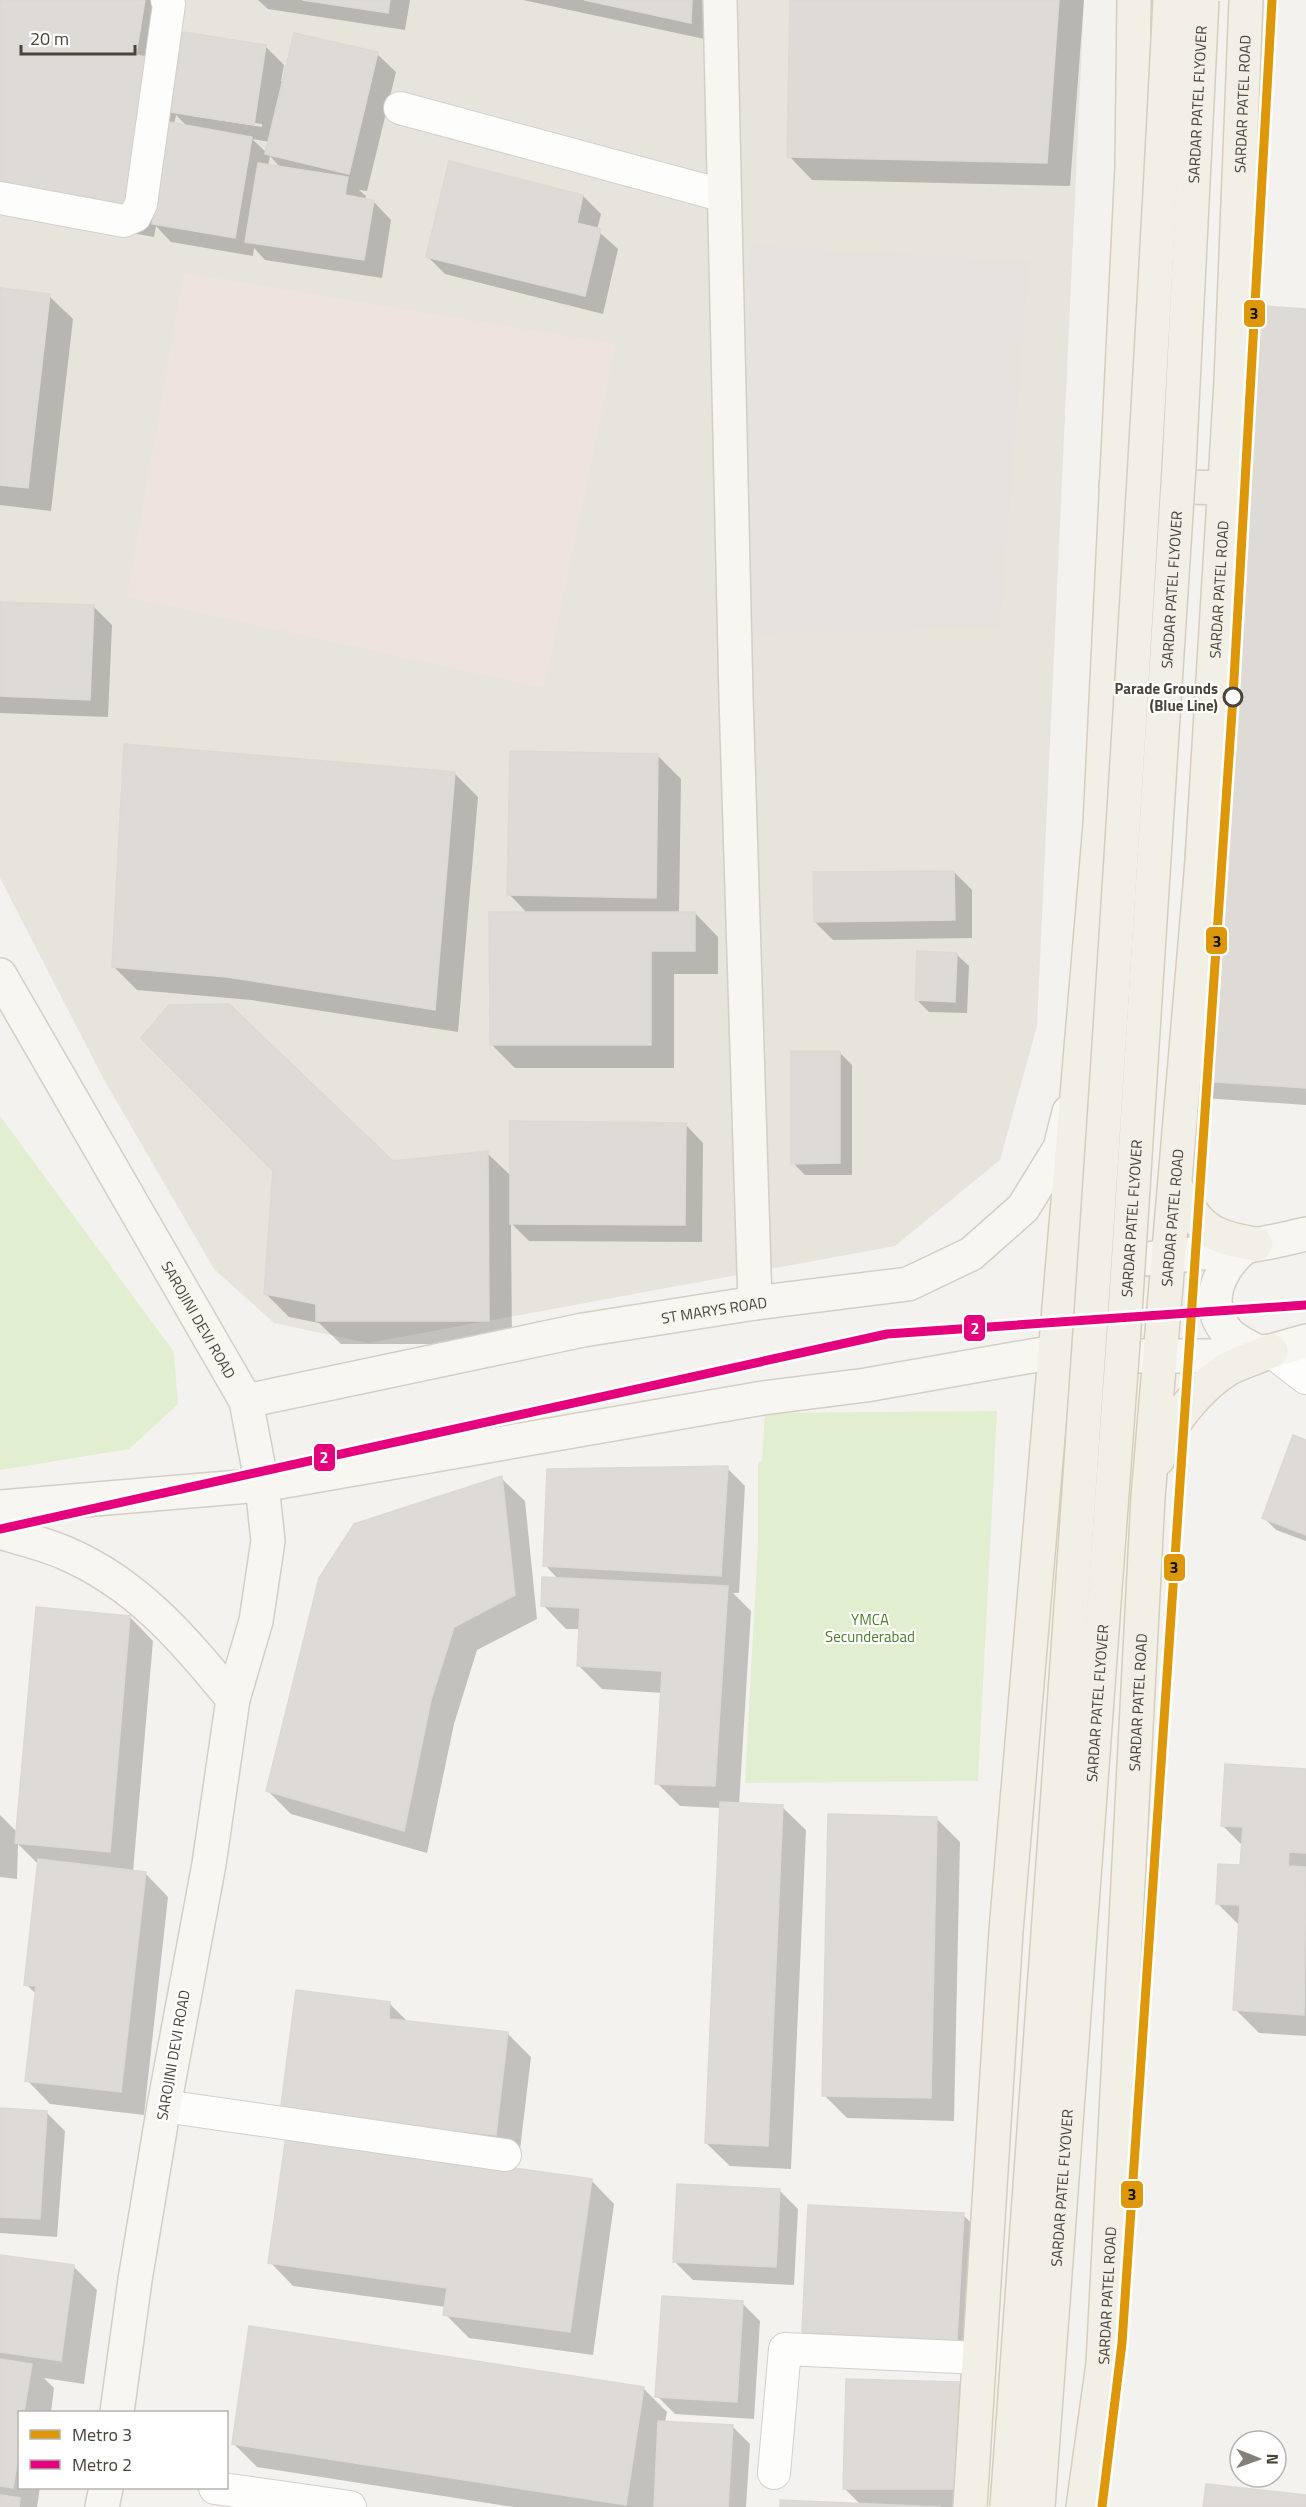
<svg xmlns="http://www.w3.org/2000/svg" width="1306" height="2507" font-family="'Titillium Web',sans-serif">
<rect width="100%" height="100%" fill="#f4f2ee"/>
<path fill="#e7e4dc" d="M0,0H1084L1037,1026L1000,1160L895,1246L368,1343L274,1323L214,1269L103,1078L0,878Z"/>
<path fill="#eee3df" d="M184,273L616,344L544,688L127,597Z"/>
<g fill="#e1eecf">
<path d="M0,1116L174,1352L178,1404L129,1449L0,1470Z"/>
<path d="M997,1411L978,1781L745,1783L758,1543V1462L762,1461L765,1413Z"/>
</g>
<path fill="#e6e3df" d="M750,245L1029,261L1000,629L745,634Z"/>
<g fill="#0003" fill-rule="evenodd">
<path d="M0,0H153L161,64L177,80L184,34L266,47L284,65L281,81L284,82L377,54L396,72L367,191L359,190L366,196L365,200L373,201L391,220L382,278L265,260L254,248L253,256L171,242L156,226L154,237L0,210ZM191,113L262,124V127L191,116ZM176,115L188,127L174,124ZM252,139L270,142L267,153ZM270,156L281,168L268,166Z"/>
<path d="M258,0H410L405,30L268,9Z"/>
<path d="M523,0H710L709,40Z"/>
<path d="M792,0H1084L1070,186L812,180L789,156Z"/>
<path d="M583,196L601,214L597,230L618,249L603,314L445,274L427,256Z"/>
<path d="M0,290L49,296L73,319L51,511L0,505Z"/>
<path d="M1306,310V1105L1189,1097Z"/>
<path d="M0,603L94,607L112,625L108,717L0,713Z"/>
<path d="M658,756L681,779L679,913H695L718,937V974H674V1068H515L491,1044L528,914L509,894Z"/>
<path d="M455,774L478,797L458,1032L251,1000L137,990L113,966Z"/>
<path d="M954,872L972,890V938L833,940L815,922Z"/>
<path d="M956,954L969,966L967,1013L929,1012L917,1000Z"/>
<path d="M840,1053L852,1065V1175H805L793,1163Z"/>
<path d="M685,1124L703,1143L702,1242L529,1241L511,1223L512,1344H341L319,1323L289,1317L266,1294L393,1163L487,1153L512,1177Z"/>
<path d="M1306,1442V1541L1276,1530L1263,1517Z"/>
<path d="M727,1468L745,1486L739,1593H733L751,1611L739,1805L782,1807L806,1830L791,2169L730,2166L706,2143L721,1808L680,1806L657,1783L663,1693L602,1689L579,1666L581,1629H566L543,1605L559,1580L545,1565Z"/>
<path d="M501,1478L525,1501L537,1619L477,1650L454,1724L427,1853L291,1814L268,1791Z"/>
<path d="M130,1617L153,1641L133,1872L145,1873L168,1897L144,2115L50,2104L27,2080L37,1995L26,1984L39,1865L18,1844L17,1879L0,1877V1815L18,1833Z"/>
<path d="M1306,1771V2036L1259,2033L1235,2009L1240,1926L1217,1903L1242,1866L1243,1846L1222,1825Z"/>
<path d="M936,1818L960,1842L954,2121L847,2118L824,2095Z"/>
<path d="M389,2003L409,2023L508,2034L531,2057L519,2158L305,2136Z"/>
<path d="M0,2109L47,2113L65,2131L57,2237L0,2233Z"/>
<path d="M591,2180L614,2204L593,2355L469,2338L445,2314L446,2307L293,2286L270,2262Z"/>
<path d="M780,2191L798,2209L794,2285L693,2280L674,2261Z"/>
<path d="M963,2215L987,2238L980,2362L827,2354L803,2331Z"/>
<path d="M0,2256L74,2267L97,2290L84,2384L44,2378L54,2388L51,2412H20V2488H40L37,2507H0Z"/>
<path d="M742,2303L760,2321L754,2419L675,2414L657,2396Z"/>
<path d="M958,2383L990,2415L986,2507H781L861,2505L845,2489Z"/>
<path d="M643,2388L667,2412L665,2422L732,2426L750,2444L746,2507H514L257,2467L233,2443Z"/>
</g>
<g fill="#dedbd6" stroke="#dcd9d4" stroke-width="1.5">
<path d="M0,0H145L136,55L158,59L131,215L0,191Z"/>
<path d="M302,0H390L388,13Z"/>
<path d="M584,0H692L691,23Z"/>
<path d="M790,0H1059L1047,163L787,157Z"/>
<path d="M183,32L266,45L254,125L171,112Z"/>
<path d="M294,33L378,52L349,174L265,154Z"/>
<path d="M169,122L252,137L235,238L152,224Z"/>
<path d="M449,161L583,195L577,223L601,229L585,296L426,257Z"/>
<path d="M258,163L348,177L345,195L374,200L364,260L245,242Z"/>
<path d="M0,288L50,294L28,488L0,485Z"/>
<path d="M1222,303L1306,309V1088L1170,1079Z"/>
<path d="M0,602L94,605L90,700L0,696Z"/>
<path d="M124,744L455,772L435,1010L227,977L112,967Z"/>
<path d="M510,751L658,754L656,898L507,895Z"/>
<path d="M954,871L955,920L814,922L813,872Z"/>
<path d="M489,912H695V951H651V1045H490Z"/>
<path d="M917,951L957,953L955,1002L915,1000Z"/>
<path d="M229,1004L393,1161L488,1151L489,1321H316V1304L264,1294L273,1171L141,1038L169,1005Z"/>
<path d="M791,1051H840V1163L791,1164Z"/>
<path d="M510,1121L686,1123L685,1225L510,1224Z"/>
<path d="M1293,1435L1306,1440V1535L1262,1518Z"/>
<path d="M728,1466L721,1576L543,1566L547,1469Z"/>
<path d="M502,1476L515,1595L454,1627L431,1700L404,1831L266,1791L319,1578L354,1524Z"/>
<path d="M542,1577L728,1586L715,1786L655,1784L662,1671L577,1666L580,1608L541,1606Z"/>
<path d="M36,1607L130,1616L110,1852L15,1843Z"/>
<path d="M1225,1764L1306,1769V1853L1289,1852L1288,1866L1306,1867L1304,2015L1233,2010L1240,1905L1216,1904L1218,1864L1240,1865L1243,1827L1221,1826Z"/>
<path d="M720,1802L783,1805L768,2146L705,2143Z"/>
<path d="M828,1814L937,1817L931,2098L822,2096Z"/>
<path d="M38,1859L146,1872L121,2092L25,2081L36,1986L24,1985Z"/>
<path d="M296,1990L390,2002L389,2019L508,2032L496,2135L280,2113Z"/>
<path d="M0,2108L47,2111L40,2219L0,2217Z"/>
<path d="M286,2136L592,2179L570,2332L443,2315L447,2288L268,2263Z"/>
<path d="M677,2184L780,2189L776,2267L673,2262Z"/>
<path d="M808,2205L964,2213L957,2340L802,2332Z"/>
<path d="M0,2255L74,2265L61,2361L0,2352Z"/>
<path d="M662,2296L743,2301L737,2402L655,2397Z"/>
<path d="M249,2326L644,2387L626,2505L232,2444Z"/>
<path d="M0,2359L32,2364L24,2412H20V2444L13,2488L0,2486Z"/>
<path d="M846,2379L959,2382L954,2489H843Z"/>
<path d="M658,2421L733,2425L728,2507H654Z"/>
<path d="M1206,2484L1306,2495V2507H1203Z"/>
<path d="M0,2495L20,2498L19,2507H0Z"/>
<path d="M780,2500L941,2507H780Z"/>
</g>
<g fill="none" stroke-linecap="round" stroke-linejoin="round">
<g stroke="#d2d0cb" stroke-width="34">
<g id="street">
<path d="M400,108L725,196"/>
<path d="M0,198L124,221L135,216L141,204L169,4L167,0"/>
<path d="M1271,1351L1306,1378"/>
<path d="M164,2106L505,2155"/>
<path d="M774,2473L785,2349L979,2358"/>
<path d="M215,2488L350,2507"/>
</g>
</g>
<g stroke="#d3cfc5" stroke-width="36">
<g id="secondary">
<path d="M720,0L736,697L755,1303"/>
<path id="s1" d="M0,975L246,1401L262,1485L268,1541L256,1621L233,1699L209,1864L164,2106L135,2280L117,2412"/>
<path d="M1246,1246C1220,1267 1202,1302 1227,1332C1234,1340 1249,1347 1258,1352"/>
<path d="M1100,1263C1169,1257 1239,1251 1306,1234"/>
<path id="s2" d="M246,1401L583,1330L755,1303L908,1284L971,1254L1023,1208L1060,1148L1069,1112"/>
<path d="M0,1507L262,1485L763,1398L866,1385L1054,1352L1107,1356H1222L1271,1351L1306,1341"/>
<path d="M0,1532C22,1539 45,1544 65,1553C138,1584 184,1640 233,1699"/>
<path d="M102,2507L106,2488"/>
</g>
</g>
<g stroke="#d6cebb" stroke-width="36">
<g id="primary">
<path d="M1116,485L1225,488"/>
<path d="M1175,1186C1199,1227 1208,1237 1256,1244"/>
<path d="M1158,1459C1166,1426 1199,1387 1228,1369C1241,1362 1258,1357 1271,1351"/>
<path d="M970,2507L1006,1931L1100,825L1132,166L1134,0"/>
<path id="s3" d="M1083,2507L1103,2364L1148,1497L1202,862L1231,382L1246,0"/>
</g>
</g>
<use href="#street" stroke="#fdfdfc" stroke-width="32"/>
<use href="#secondary" stroke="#f7f6f1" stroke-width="33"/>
<use href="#primary" stroke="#f2efe6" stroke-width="33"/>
<g stroke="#d6cebb" stroke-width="36" stroke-linecap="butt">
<g id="primary-bridge">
<path d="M1007,2507C1067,1672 1128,836 1170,0"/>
<path id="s4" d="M1038,2507L1124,1329L1179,466L1202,0"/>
</g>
</g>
<use href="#primary-bridge" stroke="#f2efe6" stroke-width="33"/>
<g stroke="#fff" stroke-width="14">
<path id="metro-1" d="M1102,2507L1122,2343L1233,697L1272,0"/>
</g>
<g stroke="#fff" stroke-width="14">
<path id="metro-2" d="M0,1529L887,1334L1306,1305"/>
</g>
<use href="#metro-1" stroke="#dd9709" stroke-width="9"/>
<use href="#metro-2" stroke="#e5007d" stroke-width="9"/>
</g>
<circle fill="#fff" stroke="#4b4439" stroke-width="3" cx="1233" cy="697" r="9"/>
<g text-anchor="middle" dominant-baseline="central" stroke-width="4.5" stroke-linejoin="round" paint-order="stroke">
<g font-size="15" fill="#4b4439" stroke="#fff">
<text stroke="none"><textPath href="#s4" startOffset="2408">SARDAR PATEL FLYOVER</textPath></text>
<text stroke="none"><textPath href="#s3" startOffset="2409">SARDAR PATEL ROAD</textPath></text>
<text stroke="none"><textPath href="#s4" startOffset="1922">SARDAR PATEL FLYOVER</textPath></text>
<text stroke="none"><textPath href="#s3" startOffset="1923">SARDAR PATEL ROAD</textPath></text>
<text stroke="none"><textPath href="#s4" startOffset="1292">SARDAR PATEL FLYOVER</textPath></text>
<text stroke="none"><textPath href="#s3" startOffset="1293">SARDAR PATEL ROAD</textPath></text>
<text stroke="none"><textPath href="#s2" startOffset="477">ST MARYS ROAD</textPath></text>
<text stroke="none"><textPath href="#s1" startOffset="398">SAROJINI DEVI ROAD</textPath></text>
<text stroke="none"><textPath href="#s4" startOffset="806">SARDAR PATEL FLYOVER</textPath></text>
<text stroke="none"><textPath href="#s3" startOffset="807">SARDAR PATEL ROAD</textPath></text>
<text transform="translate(173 2055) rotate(-80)">SAROJINI DEVI ROAD</text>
<text stroke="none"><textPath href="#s4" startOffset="320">SARDAR PATEL FLYOVER</textPath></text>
<text stroke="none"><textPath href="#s3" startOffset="213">SARDAR PATEL ROAD</textPath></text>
</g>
<g font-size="15" font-weight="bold" fill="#4b4439" stroke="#fff" text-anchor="end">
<text x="1218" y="688">Parade Grounds<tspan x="1218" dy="17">(Blue Line)</tspan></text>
</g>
<g font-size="15" fill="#4a7f2a" stroke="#fff">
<text x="870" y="1619">YMCA<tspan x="870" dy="17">Secunderabad</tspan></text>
</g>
</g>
<g stroke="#fff" stroke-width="2">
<rect x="1243" y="299" width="23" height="29" rx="6" fill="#dd9709"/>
<rect x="1205" y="926" width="23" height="29" rx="6" fill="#dd9709"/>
<rect x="963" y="1314" width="23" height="28" rx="6" fill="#e5007d"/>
<rect x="313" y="1443" width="23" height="29" rx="6" fill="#e5007d"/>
<rect x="1163" y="1553" width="23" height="29" rx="6" fill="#dd9709"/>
<rect x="1120" y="2180" width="24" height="29" rx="6" fill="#dd9709"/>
</g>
<g font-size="16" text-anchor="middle" font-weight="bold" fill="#fff">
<text x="975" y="1334">2</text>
<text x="324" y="1463">2</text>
</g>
<g font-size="16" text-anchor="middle" font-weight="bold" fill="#111">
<text x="1254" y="319">3</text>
<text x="1217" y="947">3</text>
<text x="1174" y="1573">3</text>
<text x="1132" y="2200">3</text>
</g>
<rect x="18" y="2411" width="210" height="78" fill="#ffffff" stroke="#b7b4b0" stroke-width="1.5"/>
<rect x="30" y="2430" width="30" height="9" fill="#dd9709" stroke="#b7b4b0" stroke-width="1.5"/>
<text x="72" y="2441" font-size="18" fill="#4b4439">Metro 3</text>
<rect x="30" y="2460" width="30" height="9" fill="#e5007d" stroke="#b7b4b0" stroke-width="1.5"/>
<text x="72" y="2471" font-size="18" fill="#4b4439">Metro 2</text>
<g transform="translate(1258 2459) rotate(91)"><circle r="28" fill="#ffffff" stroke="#b7b4b0" stroke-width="1.5"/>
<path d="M0-4.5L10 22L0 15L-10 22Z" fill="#868178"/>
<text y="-9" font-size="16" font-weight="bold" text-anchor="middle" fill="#4b4439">N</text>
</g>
<path d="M21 45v9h114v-9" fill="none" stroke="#4b4439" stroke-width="3"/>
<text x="30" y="45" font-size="18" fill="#4b4439" stroke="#ffffff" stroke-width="4.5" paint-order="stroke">20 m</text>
</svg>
